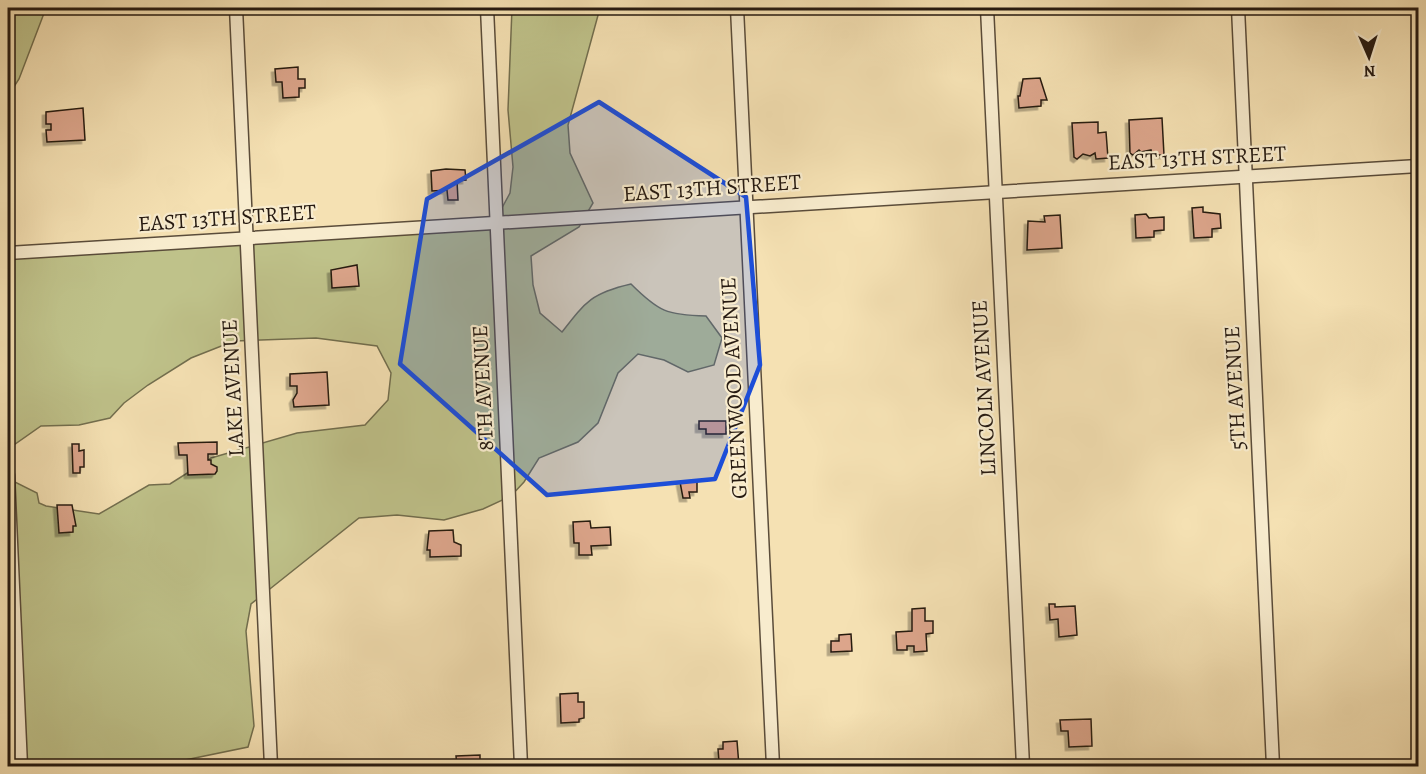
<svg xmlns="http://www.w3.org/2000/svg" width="1426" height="774" font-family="Alegreya,serif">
<defs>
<filter id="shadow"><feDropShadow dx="-3.5" dy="3.5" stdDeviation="0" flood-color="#0004"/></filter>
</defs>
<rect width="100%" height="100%" fill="#f5e1b3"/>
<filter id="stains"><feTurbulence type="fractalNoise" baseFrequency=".00333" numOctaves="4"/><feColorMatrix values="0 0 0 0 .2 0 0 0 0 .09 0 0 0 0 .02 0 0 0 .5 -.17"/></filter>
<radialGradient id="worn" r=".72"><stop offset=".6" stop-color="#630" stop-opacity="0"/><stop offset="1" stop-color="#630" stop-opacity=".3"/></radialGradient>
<g fill="#bfc28a" stroke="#726e4e" stroke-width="1.5">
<path d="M8,8H46L19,79L8,96Z"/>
<path d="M512,8H600L568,125L570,153L593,203L579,227L531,256L533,285L540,313L562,332C586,301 592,293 631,284C659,312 667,315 706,316L722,338L714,365L688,372L664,360L638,354L618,373L598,423L578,442L539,458L524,482L511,496L483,509L444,520L397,515L359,518L251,604L246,631L254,726L248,747L156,766H8V482L13,481L37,493L39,503L46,506L99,514L149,485L170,484L211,458L297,433L365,425L388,400L391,373L377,346L316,338L234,341L191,358L148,385L124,403L110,418L79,425L41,426L8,449V247L497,217L510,193L513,167L508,110Z"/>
</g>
<g fill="#dca58b" stroke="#261a11" stroke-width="1.5" filter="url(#shadow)">
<path d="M298,67V79H305V88H299V97L283,98L282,82H276L275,69Z"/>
<path d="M1040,78L1047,100H1041V106L1019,108L1018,96H1020L1023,79Z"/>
<path d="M83,108L85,140L47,142L46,130H51V124H46V112Z"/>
<path d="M1162,118L1164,155H1152L1151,150L1141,152L1139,150L1133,155L1130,153L1129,120Z"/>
<path d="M1098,122V133L1106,132L1108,158L1096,159L1095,153L1090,156L1083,154L1077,159L1074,157L1072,123Z"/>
<path d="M446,169L465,170L466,180L457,181L458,200H448L447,190L432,191L431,171Z"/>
<path d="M1203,207V212L1220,214L1221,228L1212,229V237L1194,238L1192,208Z"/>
<path d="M1146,214L1149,218L1164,217V230L1154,231V237L1136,238L1135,215Z"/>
<path d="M1060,215L1062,248L1027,250L1028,221L1045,222L1044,216Z"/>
<path d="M357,265L359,286L332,288L331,270Z"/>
<path d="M327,372L329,405L294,407L293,400L297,393V386H290V374Z"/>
<path d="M699,421H726V434H706V429H699Z"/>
<path d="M217,442V454H208V460H211V464L217,467V471L215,474L188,475L187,455H179L178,443Z"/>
<path d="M72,444H79V451L84,450V467H80V473H73Z"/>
<path d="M697,481V492H689L690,498H683L680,482Z"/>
<path d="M57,505H72L76,526H73V532L59,533Z"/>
<path d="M590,521L591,528L610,527L611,545L591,546L592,555H579V543H574L573,522Z"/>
<path d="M453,530L454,542L461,545V556L430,557V550H427L429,531Z"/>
<path d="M1049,604H1055V607L1075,606L1077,635L1059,637L1058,619L1050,620Z"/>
<path d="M925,608V621H933V633L926,634L927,651L914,652V646H907V650H897L896,632L912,631V609Z"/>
<path d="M851,634L852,651L831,652V641H839V635Z"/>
<path d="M578,693V702H584V718L579,719V722L561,723L560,694Z"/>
<path d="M1091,719L1092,746L1069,747L1068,731H1061L1060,720Z"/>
<path d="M737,741L739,766H724V762H719L718,749H723V742Z"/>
<path d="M480,755V766H457L456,756Z"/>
</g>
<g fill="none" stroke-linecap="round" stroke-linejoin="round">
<g stroke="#5a4c3a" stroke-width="15">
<g id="street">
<path d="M236,8L271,766"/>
<path d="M487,8L521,766"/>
<path d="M737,8L773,766"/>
<path d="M987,8L1023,766"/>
<path d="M1238,8L1273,766"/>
<path d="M8,253L1418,166"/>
<path d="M8,475L21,766"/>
</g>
</g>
<use href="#street" stroke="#f8ecce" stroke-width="12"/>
</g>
<path fill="#1d4ed8" fill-opacity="0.2" stroke="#1d4ed8" stroke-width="4.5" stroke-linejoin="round" d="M599,102L746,197L760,365L715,479L547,495L400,364L427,199Z"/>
<g text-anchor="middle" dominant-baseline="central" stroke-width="4.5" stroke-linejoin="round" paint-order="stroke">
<g font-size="22" fill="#261a11" stroke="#f8ecce">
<text transform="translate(1197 158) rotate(-3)">EAST 13TH STREET</text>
<text transform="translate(712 188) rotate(-4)">EAST 13TH STREET</text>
<text transform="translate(227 218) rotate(-4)">EAST 13TH STREET</text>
<text transform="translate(233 388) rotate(-93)">LAKE AVENUE</text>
<text transform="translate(483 388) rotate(-93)">8TH AVENUE</text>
<text transform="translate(734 388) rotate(-93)">GREENWOOD AVENUE</text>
<text transform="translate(984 388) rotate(-93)">LINCOLN AVENUE</text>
<text transform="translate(1235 388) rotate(-93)">5TH AVENUE</text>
</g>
</g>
<rect width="1426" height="774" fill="none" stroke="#f5e1b3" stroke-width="30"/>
<rect x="9" y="9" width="1408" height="756" fill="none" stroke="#261a11" stroke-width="3"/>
<rect x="15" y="15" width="1396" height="744" fill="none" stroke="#261a11" stroke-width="1.5"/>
<g transform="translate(1369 57) rotate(177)" stroke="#f8ecce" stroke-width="4.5" paint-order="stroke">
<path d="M0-4.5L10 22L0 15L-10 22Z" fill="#261a11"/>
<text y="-9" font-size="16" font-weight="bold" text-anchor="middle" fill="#261a11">N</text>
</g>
<rect width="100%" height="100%" filter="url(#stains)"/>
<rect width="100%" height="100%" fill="url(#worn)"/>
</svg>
